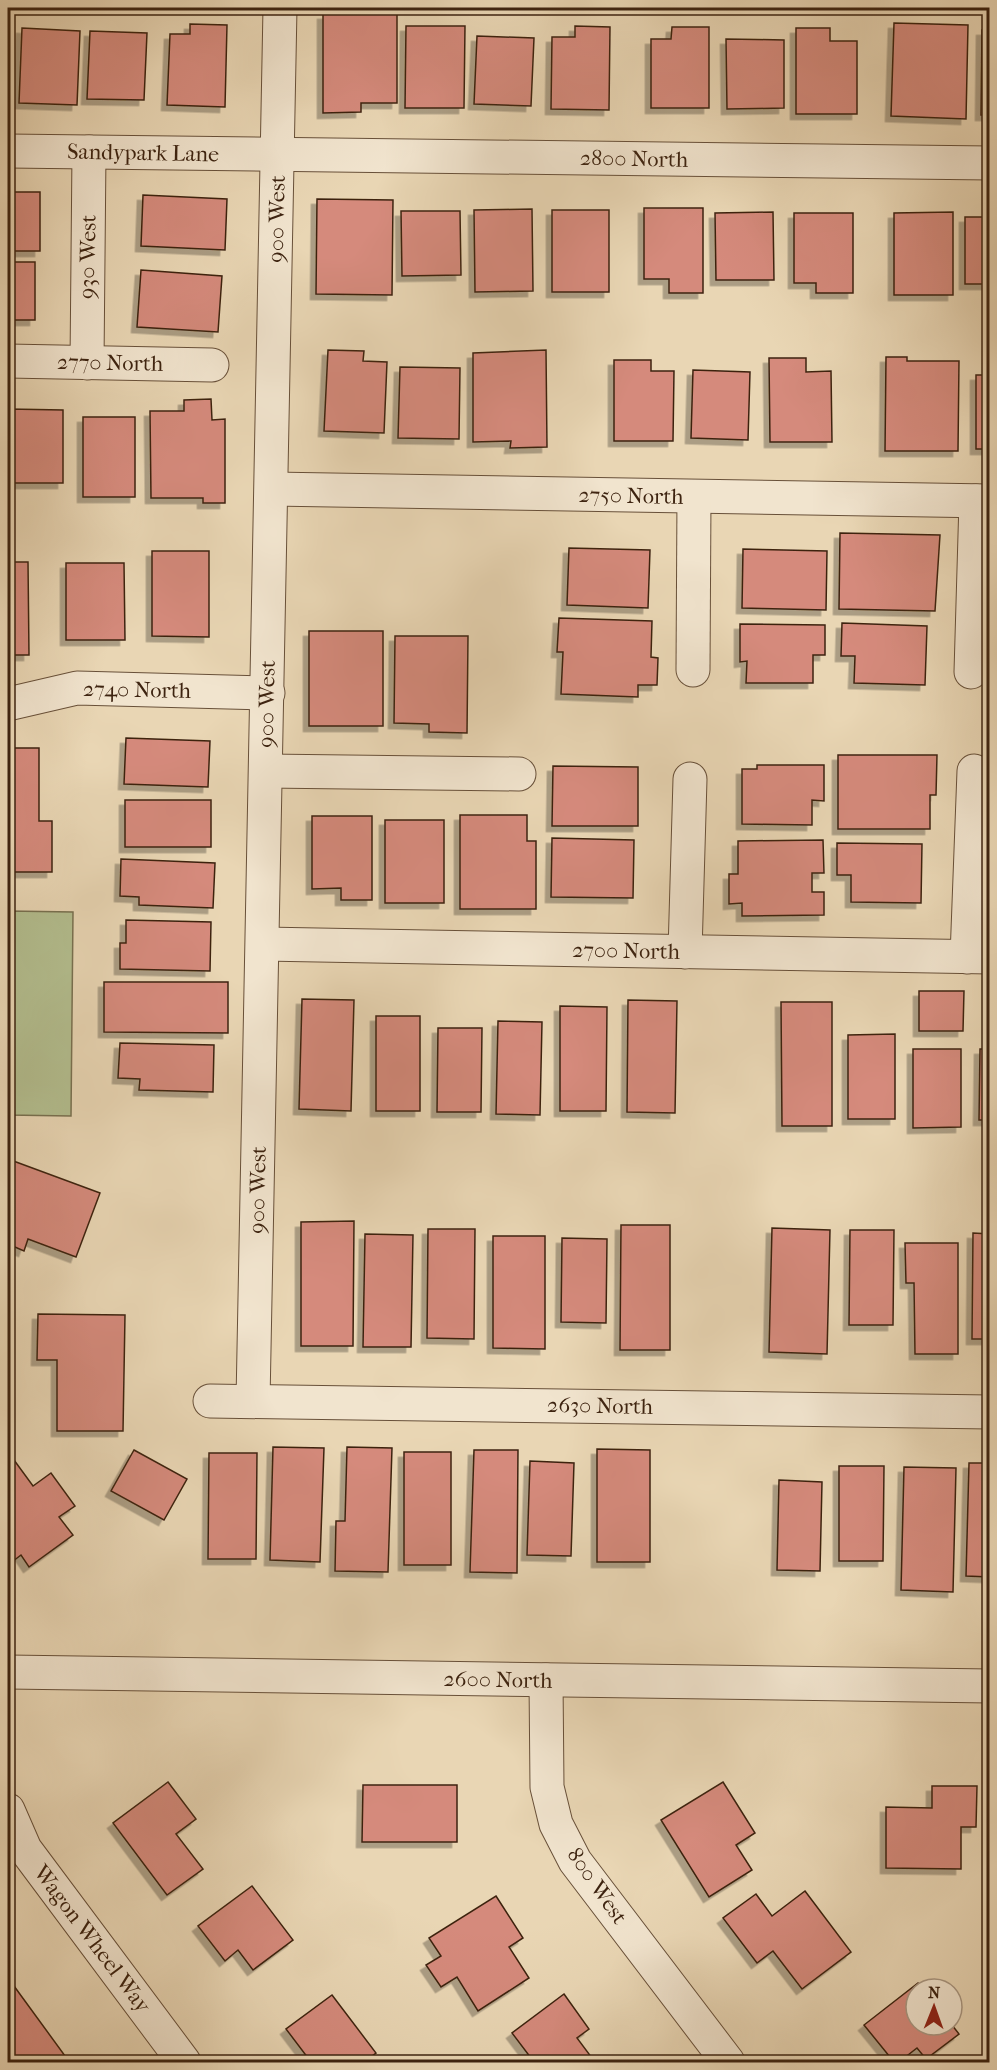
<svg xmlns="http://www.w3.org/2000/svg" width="997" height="2070" font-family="'IM FELL French Canon',serif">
<defs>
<filter id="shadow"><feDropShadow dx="-5.5" dy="5.5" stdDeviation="0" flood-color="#0004"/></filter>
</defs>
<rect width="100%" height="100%" fill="#e9d6b4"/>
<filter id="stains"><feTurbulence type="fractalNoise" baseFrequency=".00333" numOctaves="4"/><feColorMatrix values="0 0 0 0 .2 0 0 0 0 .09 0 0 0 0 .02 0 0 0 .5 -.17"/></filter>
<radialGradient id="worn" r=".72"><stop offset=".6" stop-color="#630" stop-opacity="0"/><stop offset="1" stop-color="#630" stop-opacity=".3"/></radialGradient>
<path fill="#b3be8f" stroke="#787050" stroke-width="1.5" d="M8,911L73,912L71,1116L8,1115Z"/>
<g fill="#d58a7b" stroke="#3d2310" stroke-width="1.5" filter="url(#shadow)">
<path d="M323,14H397V103H361V112L323,113Z"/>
<path d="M894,23L968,25L966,119L891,116Z"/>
<path d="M190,24L227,25L225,107L167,105L170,34H190Z"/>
<path d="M406,26H465L464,108H405Z"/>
<path d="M575,26L610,27L609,110L551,109L552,37H575Z"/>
<path d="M672,27H709V108H651V39H671Z"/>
<path d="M22,28L80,31L77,105L19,103Z"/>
<path d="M796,28H830V41H857V114H796Z"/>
<path d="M982,30H990V115H981Z"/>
<path d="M90,31L147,33L144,100L87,99Z"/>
<path d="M477,36L534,38L531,106L474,104Z"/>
<path d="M726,39L784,40V108L727,109Z"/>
<rect x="8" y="192" width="32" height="59"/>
<path d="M143,195L227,199L225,250L141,246Z"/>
<path d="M317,199L393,200L392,295L316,294Z"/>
<path d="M644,208H703V293H669V279H644Z"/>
<path d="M532,209L533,291L475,292L474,210Z"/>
<rect x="552" y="210" width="57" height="82"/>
<path d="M401,211H460L461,275L402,276Z"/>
<path d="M773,212L774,280H716L715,213Z"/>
<path d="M953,212V295H894V213Z"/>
<path d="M794,213H853V293H816V283H794Z"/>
<rect x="965" y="217" width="25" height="67"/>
<rect x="8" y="262" width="27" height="58"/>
<path d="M141,270L222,276L218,332L137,327Z"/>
<path d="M328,350L364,351L363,361L387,362L384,433L324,431Z"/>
<path d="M546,350L547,447L510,448L511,441L473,442V353Z"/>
<path d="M886,357H907V361H959L958,451H885Z"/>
<path d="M769,358H806V372L831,371L832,442H770Z"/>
<path d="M614,360H651V371H674L673,441H614Z"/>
<path d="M400,367L460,368L459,439L398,438Z"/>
<path d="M693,370L750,372L748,440L691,438Z"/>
<rect x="976" y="375" width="14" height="74"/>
<path d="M211,399L212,420L225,419V503H203V498H151L150,411H184V400Z"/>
<path d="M8,409L63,410V483H8Z"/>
<rect x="83" y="417" width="52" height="80"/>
<path d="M840,533L940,535L935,611L839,609Z"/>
<path d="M569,548L650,550L648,608L567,605Z"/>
<path d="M743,549L827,551L826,610L742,608Z"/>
<path d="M152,551H209V637L152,636Z"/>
<path d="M8,562H28L29,655H8Z"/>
<path d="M66,563H124L125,640H66Z"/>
<path d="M559,618L652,621L651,657L658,658L657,685H638V697L561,694L563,652H557Z"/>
<path d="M842,623L927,626L925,685L854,683L855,656H841Z"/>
<path d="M740,624L825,625V655H813V683H746L747,661L740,662Z"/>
<rect x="309" y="631" width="74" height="95"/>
<path d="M395,636H468L467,733L429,732V724L394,723Z"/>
<path d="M126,738L210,741L208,787L124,784Z"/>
<path d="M8,748H39V821H52V872H8Z"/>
<path d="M838,755H937L936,795H930V829H838Z"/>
<path d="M757,765H824V801L812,800V825L742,824V769H757Z"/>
<path d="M553,766L638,767V826H552Z"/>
<rect x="125" y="800" width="86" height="47"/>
<path d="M460,815H527V841H536V909H460Z"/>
<path d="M312,816H372V900H341V888L312,889Z"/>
<rect x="385" y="820" width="59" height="83"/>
<path d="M552,838L634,840L633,898L551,897Z"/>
<path d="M823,840L824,873H812V892H824V915L742,916V903L729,904V874H738V841Z"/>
<path d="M837,843L922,844L921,903L851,902V875H837Z"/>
<path d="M121,859L215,863L213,908L139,905V897L120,896Z"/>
<path d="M126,920L211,922L210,971L120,969V943H126Z"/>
<path d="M104,982H228V1033L104,1032Z"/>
<path d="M919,991H964L963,1031H919Z"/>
<path d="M302,999L354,1000L351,1111L299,1109Z"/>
<path d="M628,1000L677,1001L675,1113L627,1112Z"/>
<path d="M781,1002H832V1126H782Z"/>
<path d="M560,1006L607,1007L606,1111H560Z"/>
<rect x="376" y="1016" width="44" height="95"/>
<path d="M498,1021L542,1022L540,1115L496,1114Z"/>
<path d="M438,1028H482L481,1112H437Z"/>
<path d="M895,1034V1119H848V1035Z"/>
<path d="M120,1043L214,1045L213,1092L139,1090L140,1079L118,1078Z"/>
<path d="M913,1049H961V1127L913,1128Z"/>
<path d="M980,1049H990V1120H979Z"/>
<path d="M8,1159L100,1193L76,1257L28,1239L24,1251L8,1244Z"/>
<path d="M354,1221L353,1346H301V1222Z"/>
<path d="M621,1225H670V1350H620Z"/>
<path d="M772,1228L830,1230L827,1354L769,1352Z"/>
<path d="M428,1229H475L474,1339L427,1338Z"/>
<path d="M850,1230H894L893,1325H849Z"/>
<path d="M973,1233L990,1234V1339H972Z"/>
<path d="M365,1234L413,1235L411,1347H363Z"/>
<path d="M493,1236H545V1349L493,1348Z"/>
<path d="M562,1238L607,1239L606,1323L561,1322Z"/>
<path d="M905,1243H958V1354H915L914,1283H906Z"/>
<path d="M38,1314L125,1315L123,1431H57V1360H37Z"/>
<path d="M273,1447L324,1448L320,1562L270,1560Z"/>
<path d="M347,1447L392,1448L388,1572L335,1571L336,1521H345Z"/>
<path d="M597,1449L650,1450V1562H597Z"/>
<path d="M134,1450L187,1479L164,1520L111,1491Z"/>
<path d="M474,1450H518L517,1573L470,1572Z"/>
<rect x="404" y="1452" width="47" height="113"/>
<path d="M209,1453H257L256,1559H208Z"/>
<path d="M14,1460L33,1486L51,1473L75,1506L59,1517L73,1535L29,1567L21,1555L8,1565V1465Z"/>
<path d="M530,1461L574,1463L571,1556L527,1555Z"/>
<path d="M969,1463H990V1577L966,1576Z"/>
<path d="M839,1466H884L883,1561H839Z"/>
<path d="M904,1467L956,1468L953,1592L901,1590Z"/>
<path d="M779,1480L822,1482L820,1571L777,1570Z"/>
<path d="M168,1782L196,1819L176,1834L203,1869L167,1895L113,1823Z"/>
<path d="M723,1782L755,1833L736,1845L752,1870L709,1897L661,1820Z"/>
<path d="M363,1785H457V1842H362Z"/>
<path d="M932,1786H977L976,1827H961V1869L886,1868V1807L932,1808Z"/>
<path d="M252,1886L293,1940L253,1970L238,1950L225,1961L198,1926Z"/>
<path d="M805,1891L851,1952L802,1989L773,1951L757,1963L723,1918L756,1894L772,1916Z"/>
<path d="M496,1896L523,1938L509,1947L529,1978L478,2011L457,1977L441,1987L426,1965L441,1956L429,1938Z"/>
<path d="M918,1983L923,1989H916V2025H952L959,2034L926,2059L917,2048L899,2062H894L864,2025Z"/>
<path d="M14,1986L68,2060L65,2062H8V1991Z"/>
<path d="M564,1994L589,2029L577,2038L592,2058L586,2062H534L512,2033Z"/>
<path d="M332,1995L376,2053L364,2062H311L286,2029Z"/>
</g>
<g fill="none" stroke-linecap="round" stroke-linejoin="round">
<g stroke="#685039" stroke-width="35">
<g id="minor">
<path d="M8,151L990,163"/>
<path d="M8,361L212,365"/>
<path d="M87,363L89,152"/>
<path d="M272,489L990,501"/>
<path d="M693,670L694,497"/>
<path d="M971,672L976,501"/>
<path d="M8,704L77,688L268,693"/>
<path d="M266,771L519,774"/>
<path d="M263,944L990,957"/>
<path d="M685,952L690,779"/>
<path d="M967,957L974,771"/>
<path d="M210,1401L990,1412"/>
<path d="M253,1401L280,8"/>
<path d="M8,1672L990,1686"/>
<path d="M546,1680L547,1787L556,1824L575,1861L728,2062"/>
<path d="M8,1810L25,1849L184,2062"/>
</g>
</g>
<use href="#minor" stroke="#f1e4ce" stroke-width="33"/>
</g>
<g text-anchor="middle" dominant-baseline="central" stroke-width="4.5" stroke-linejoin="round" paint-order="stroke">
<g font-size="22" fill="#3d2310" stroke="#f1e4ce">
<text transform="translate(143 153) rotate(1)">Sandypark Lane</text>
<text transform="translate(634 159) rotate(1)">2800 North</text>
<text transform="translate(277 219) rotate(-89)">900 West</text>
<text transform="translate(88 257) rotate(-89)">930 West</text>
<text transform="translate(110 363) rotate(1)">2770 North</text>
<text transform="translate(631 496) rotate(1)">2750 North</text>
<text transform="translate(137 690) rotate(1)">2740 North</text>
<text transform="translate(267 704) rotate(-89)">900 West</text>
<text transform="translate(626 951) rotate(1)">2700 North</text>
<text transform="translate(258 1190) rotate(-89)">900 West</text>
<text transform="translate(600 1406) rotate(1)">2630 North</text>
<text transform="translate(498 1680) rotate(1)">2600 North</text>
<text transform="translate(597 1886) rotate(55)">800 West</text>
<text transform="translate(92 1939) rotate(53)">Wagon Wheel Way</text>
</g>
</g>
<rect width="997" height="2070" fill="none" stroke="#e9d6b4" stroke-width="30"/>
<rect x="9" y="9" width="979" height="2052" fill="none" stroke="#3d2310" stroke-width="3"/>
<rect x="15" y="15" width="967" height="2040" fill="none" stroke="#3d2310" stroke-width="1.5"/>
<g transform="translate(934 2007) rotate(1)"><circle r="28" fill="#f1e4ce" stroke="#a99782" stroke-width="1.5"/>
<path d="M0-4.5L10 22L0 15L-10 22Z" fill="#8f2418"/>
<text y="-9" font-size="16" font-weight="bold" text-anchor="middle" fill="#3d2310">N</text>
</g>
<rect width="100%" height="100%" filter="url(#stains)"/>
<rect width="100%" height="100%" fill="url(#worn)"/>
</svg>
